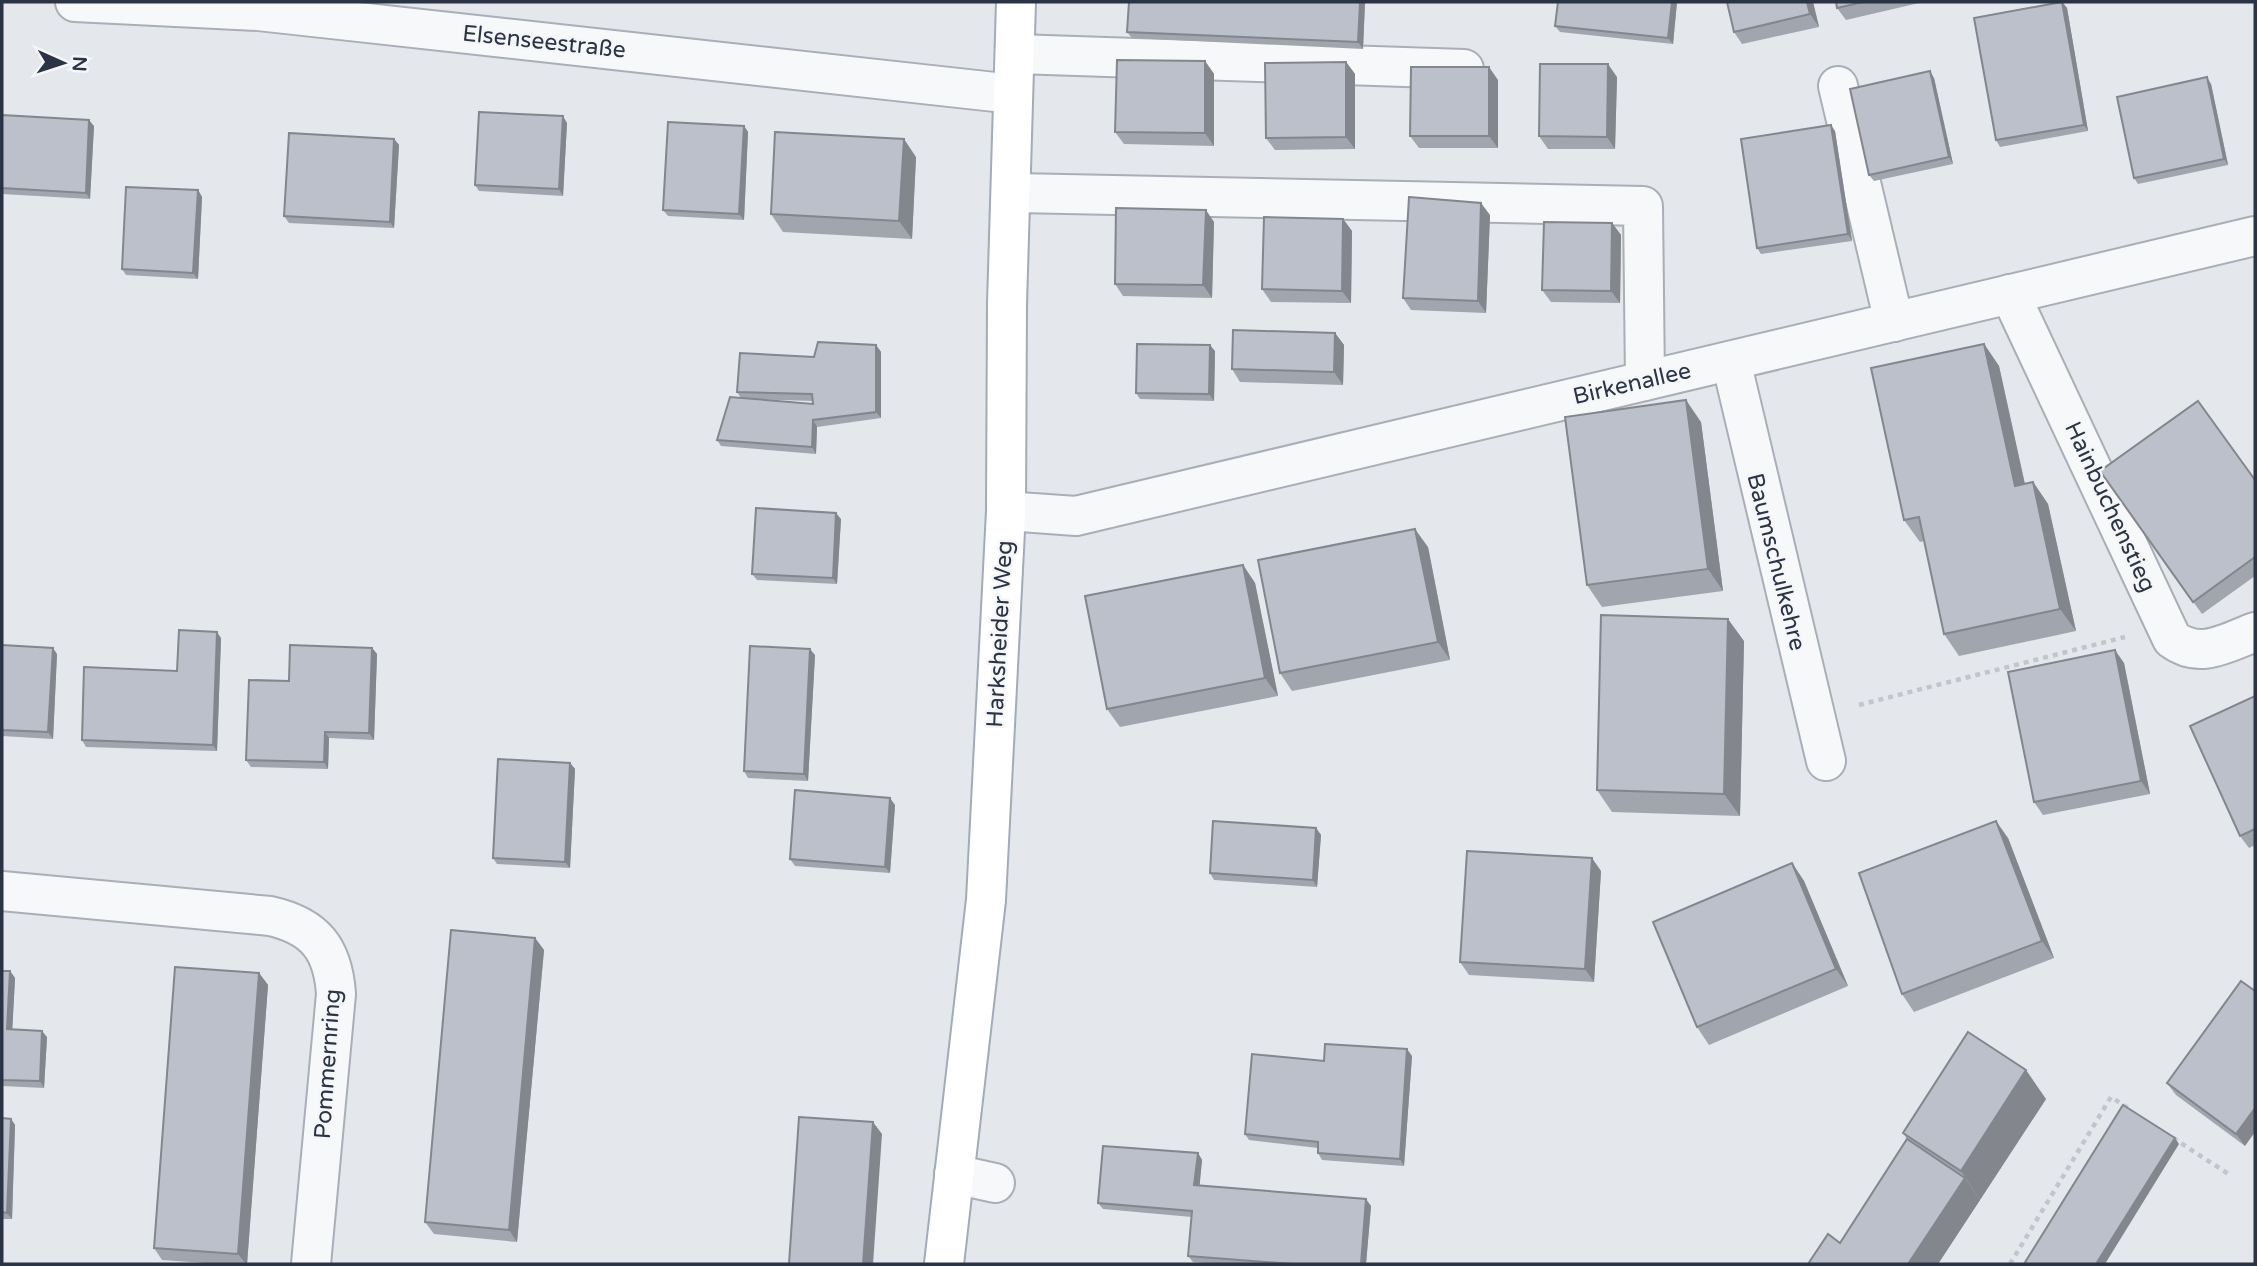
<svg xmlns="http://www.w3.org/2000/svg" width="2257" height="1266" font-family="'Varela Round',sans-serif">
<rect width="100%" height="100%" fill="#e4e7ec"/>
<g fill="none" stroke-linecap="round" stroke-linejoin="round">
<g stroke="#a9aeb7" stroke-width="42">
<g id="minor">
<path d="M75,2L258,11L1013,94"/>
<path d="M1015,54L1464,69"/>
<path d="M1838,86L1894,322"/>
<path d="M1011,193L1643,206L1645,381"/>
<path d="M2010,294L2172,639C2200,660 2226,643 2255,632"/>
<path d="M1731,361L1826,761"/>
<path d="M1006,511L1076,516L2255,236"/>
<path d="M2,891L270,916C315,926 333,949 336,994L311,1264"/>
<path d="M954,1174L995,1183"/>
</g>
</g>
<g stroke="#a3abb8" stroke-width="42">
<path id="major" d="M944,1264L986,900L1006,511L1007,304L1016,2"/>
</g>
<g stroke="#c2c5cb" stroke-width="4.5" stroke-dasharray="5 5" stroke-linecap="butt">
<path d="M1859,705L2125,637"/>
<path d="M2173,1138L2230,1175"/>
<path d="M2010,1264L2111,1097L2131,1110"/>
</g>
<use href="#minor" stroke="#f7f8fa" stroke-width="38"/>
<use href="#major" stroke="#fff" stroke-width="38"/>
</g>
<g fill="#a1a5ae" fill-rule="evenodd">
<path d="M1365,2L1363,49L1132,38L1127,32Z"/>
<path d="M1558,2H1677L1673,44L1560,32L1555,26Z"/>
<path d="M1813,2L1819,27L1742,44L1734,32Z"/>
<path d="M1836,2H1919V3L1846,20L1837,8Z"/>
<path d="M2062,2L2067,8L2088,131L2000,147L1996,140Z"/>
<path d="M1205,61L1214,74V146L1124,144L1115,132Z"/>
<path d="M1346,62L1355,74V149L1275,150L1266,138Z"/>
<path d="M1617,77L1615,149H1548L1539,136Z"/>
<path d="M1934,78L1953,164L1874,181L1869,175Z"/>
<path d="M1498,80V148H1419L1410,136Z"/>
<path d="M2211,84L2228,165L2138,184L2134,178Z"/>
<path d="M2,115L94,126L90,199L2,194Z"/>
<path d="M567,123L563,196L479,191L475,185Z"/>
<path d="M744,126L748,132L744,220L668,216L663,210Z"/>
<path d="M1835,131L1852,241L1761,254L1757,248Z"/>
<path d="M394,139L399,145L394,228L289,223L284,216Z"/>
<path d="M916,157L912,239L783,232L771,214Z"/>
<path d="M198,190L202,197L198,279L126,275L122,269Z"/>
<path d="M1490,215L1486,313L1411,310L1403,298Z"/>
<path d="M1343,219L1352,231L1351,303L1271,302L1262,289Z"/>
<path d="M1214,222L1212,298L1123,296L1115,284Z"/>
<path d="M1612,223L1621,235L1620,303L1551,302L1542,290Z"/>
<path d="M1335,333L1344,345L1343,385L1240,382L1232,369Z"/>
<path d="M1984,344L1999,366L2025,484L2033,482L2048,504L2076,631L1959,656L1944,634L1924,541L1920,542L1904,520Z"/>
<path d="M876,345L881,352V418L817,427L816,454L721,446L717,440L741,398L737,392ZM750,399L813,401V404Z"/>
<path d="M1215,351L1214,401L1140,399L1136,393Z"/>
<path d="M1701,422L1723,591L1602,607L1587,585Z"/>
<path d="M2100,471L2255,480V576L2202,614Z"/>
<path d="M841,519L837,584L757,580L752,574Z"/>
<path d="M1428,547L1450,660L1292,691L1280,673Z"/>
<path d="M1243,565L1255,583L1278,696L1120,727L1107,709Z"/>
<path d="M221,638L217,751L86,747L82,740Z"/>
<path d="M1744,641L1740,816L1612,812L1597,790Z"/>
<path d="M2,645L57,654L53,739L2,736Z"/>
<path d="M372,648L377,654L374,740L329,738L328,769L251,767L246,760L289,681Z"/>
<path d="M815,655L808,781L748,778L744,771Z"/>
<path d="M2124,663L2150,794L2043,815L2034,802Z"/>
<path d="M2255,696V845L2249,848L2240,836Z"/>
<path d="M570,763L575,769L570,868L497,864L493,858Z"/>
<path d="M895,805L890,873L795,866L790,859Z"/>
<path d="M1316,828L1321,835L1317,887L1214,880L1210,873Z"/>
<path d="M2008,838L2054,958L1914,1012L1902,994Z"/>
<path d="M1792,863L1804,881L1848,986L1709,1045L1697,1027Z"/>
<path d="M1601,871L1594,982L1469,975L1460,962Z"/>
<path d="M535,938L544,950L517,1242L434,1234L425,1222Z"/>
<path d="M2,971H10L15,978L12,1030L47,1037L44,1088L2,1086Z"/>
<path d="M259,973L268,985L247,1264H219L162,1260L154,1248Z"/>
<path d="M2241,981L2245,1146L2176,1095L2167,1083Z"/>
<path d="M1412,1056L1404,1166L1322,1160L1318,1153V1148L1249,1140L1245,1134L1324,1061Z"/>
<path d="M2046,1099L1938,1264H1808L1840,1243L1907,1139L1903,1133Z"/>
<path d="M2,1118L11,1119L15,1125L12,1219H2Z"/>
<path d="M1198,1153L1202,1160L1199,1186L1371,1206L1366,1264H1218L1193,1262L1188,1256L1192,1217L1103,1209L1098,1203Z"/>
</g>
<g fill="#83868d">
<path d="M1360,2H1365L1363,49L1358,42Z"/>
<path d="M1672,2H1677L1673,44L1668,38Z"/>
<path d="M1807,2H1813L1819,27L1810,14Z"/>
<path d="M2062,2L2067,8L2088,131L2084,125Z"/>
<path d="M1205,61L1214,74V146L1205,133Z"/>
<path d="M1346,62L1355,74V149L1346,137Z"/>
<path d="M1608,64L1617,77L1615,149L1607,137Z"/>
<path d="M1489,67L1498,80V148L1489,136Z"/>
<path d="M1930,71L1934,78L1953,164L1949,157Z"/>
<path d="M2207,77L2211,84L2228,165L2224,159Z"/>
<path d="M563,116L567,123L563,196L559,189Z"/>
<path d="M89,120L94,126L90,199L86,193Z"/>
<path d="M1831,125L1835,131L1852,241L1848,234Z"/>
<path d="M744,126L748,132L744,220L739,214Z"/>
<path d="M394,139L399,145L394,228L390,222Z"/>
<path d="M904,139L916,157L912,239L899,221Z"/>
<path d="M198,190L202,197L198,279L193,273Z"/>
<path d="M1481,203L1490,215L1486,313L1478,301Z"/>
<path d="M1206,210L1214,222L1212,298L1203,285Z"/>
<path d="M1343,219L1352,231L1351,303L1342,291Z"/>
<path d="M1612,223L1621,235L1620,303L1611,291Z"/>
<path d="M1335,333L1344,345L1343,385L1334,372Z"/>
<path d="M1984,344L1999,366L2030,508L2015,486Z"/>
<path d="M876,345L881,352V418L876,412Z"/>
<path d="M1210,345L1215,351L1214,401L1209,394Z"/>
<path d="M1686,400L1701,422L1723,591L1708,569Z"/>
<path d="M813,420L817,427L816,454L812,447Z"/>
<path d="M2033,482L2048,504L2076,631L2060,609Z"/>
<path d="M836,513L841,519L837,584L833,578Z"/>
<path d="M1415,529L1428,547L1450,660L1438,642Z"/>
<path d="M1243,565L1255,583L1278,696L1265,678Z"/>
<path d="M1728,619L1744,641L1740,816L1724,794Z"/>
<path d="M217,632L221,638L217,751L213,745Z"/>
<path d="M53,648L57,654L53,739L48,732Z"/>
<path d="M372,648L377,654L374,740L369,733Z"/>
<path d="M810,649L815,655L808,781L804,774Z"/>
<path d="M2115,650L2124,663L2150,794L2141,781Z"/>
<path d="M325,732L329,738L328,769L324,762Z"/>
<path d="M570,763L575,769L570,868L565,862Z"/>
<path d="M890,798L895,805L890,873L885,867Z"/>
<path d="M1996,821L2008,838L2054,958L2042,941Z"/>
<path d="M1316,828L1321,835L1317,887L1313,880Z"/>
<path d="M1592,858L1601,871L1594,982L1585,969Z"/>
<path d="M1792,863L1804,881L1848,986L1836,969Z"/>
<path d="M535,938L544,950L517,1242L509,1230Z"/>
<path d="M10,971L15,978L12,1036L7,1029Z"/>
<path d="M259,973L268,985L247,1264H246L238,1254Z"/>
<path d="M42,1031L47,1037L44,1088L40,1081Z"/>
<path d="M1407,1049L1412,1056L1404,1166L1400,1159Z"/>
<path d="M2026,1070L2046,1099L1980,1200L1961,1171Z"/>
<path d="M2255,1108V1132L2245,1146L2236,1134Z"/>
<path d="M11,1119L15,1125L12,1219L7,1213Z"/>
<path d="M873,1122L882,1134L873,1264H863Z"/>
<path d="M2175,1138L2179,1144L2105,1264H2096Z"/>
<path d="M1198,1153L1202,1160L1199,1192L1194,1185Z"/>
<path d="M1965,1178L1980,1200L1938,1264H1908Z"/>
<path d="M1366,1199L1371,1206L1366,1264H1361Z"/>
</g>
<g fill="#bbc0ca" stroke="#83868d" stroke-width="2">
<path d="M1129,2H1360L1358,42L1127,32Z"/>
<path d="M1558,2H1672L1668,38L1555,26Z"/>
<path d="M1727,2H1807L1810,14L1734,32Z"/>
<path d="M1836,2H1863L1837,8Z"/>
<path d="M2062,2L2084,125L1996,140L1974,18Z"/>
<path d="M1117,60L1205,61V133L1115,132Z"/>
<path d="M1346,62V137L1266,138L1265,63Z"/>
<path d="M1540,64H1608L1607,137L1539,136Z"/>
<path d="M1411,67H1489V136H1410Z"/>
<path d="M1930,71L1949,157L1869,175L1850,89Z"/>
<path d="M2207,77L2224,159L2134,178L2117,97Z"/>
<path d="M479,112L563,116L559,189L475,185Z"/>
<path d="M2,115L89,120L86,193L2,188Z"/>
<path d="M668,122L744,126L739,214L663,210Z"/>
<path d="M1831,125L1848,234L1757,248L1741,139Z"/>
<path d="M775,132L904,139L899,221L771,214Z"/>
<path d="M289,133L394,139L390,222L284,216Z"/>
<path d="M126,187L198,190L193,273L122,269Z"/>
<path d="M1409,197L1481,203L1478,301L1403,298Z"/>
<path d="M1116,208L1206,210L1203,285L1115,284Z"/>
<path d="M1264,217L1343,219L1342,291L1262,289Z"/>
<path d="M1544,222L1612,223L1611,291L1542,290Z"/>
<path d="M1233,330L1335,333L1334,372L1232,369Z"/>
<path d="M818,342L876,345V412L813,420L812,447L717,440L730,397L813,404L812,394L737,392L740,353L814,357Z"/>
<path d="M1137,344L1210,345L1209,394L1136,393Z"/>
<path d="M1984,344L2015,486L2033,482L2060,609L1944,634L1919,517L1904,520L1871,368Z"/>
<path d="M1686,400L1708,569L1587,585L1565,417Z"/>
<path d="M2198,401L2255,480V557L2193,602L2100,471Z"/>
<path d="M756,508L836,513L833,578L752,574Z"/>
<path d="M1415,529L1438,642L1280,673L1258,560Z"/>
<path d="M1243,565L1265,678L1107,709L1085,596Z"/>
<path d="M1601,615L1728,619L1724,794L1597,790Z"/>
<path d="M179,630L217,632L213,745L82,740L84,667L177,671Z"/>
<path d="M2,645L53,648L48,732L2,730Z"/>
<path d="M290,645L372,648L369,733L325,732L324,762L246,760L249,680L289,681Z"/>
<path d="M750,646L810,649L804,774L744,771Z"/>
<path d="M2115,650L2141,781L2034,802L2008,672Z"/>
<path d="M2255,696V829L2240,836L2190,726Z"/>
<path d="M498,759L570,763L565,862L493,858Z"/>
<path d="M795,790L890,798L885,867L790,859Z"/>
<path d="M1213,821L1316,828L1313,880L1210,873Z"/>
<path d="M1996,821L2042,941L1902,994L1859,873Z"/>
<path d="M1467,851L1592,858L1585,969L1460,962Z"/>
<path d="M1792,863L1836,969L1697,1027L1653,922Z"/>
<path d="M451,930L535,938L509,1230L425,1222Z"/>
<path d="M175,967L259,973L238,1254L154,1248Z"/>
<path d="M2,971H10L7,1029L42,1031L40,1081L2,1080Z"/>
<path d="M2241,981L2255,991V1108L2236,1134L2167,1083Z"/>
<path d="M1968,1032L2026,1070L1961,1171L1903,1133Z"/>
<path d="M1325,1044L1407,1049L1400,1159L1318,1153V1142L1245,1134L1252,1054L1324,1061Z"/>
<path d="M2123,1105L2175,1138L2096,1264H2024Z"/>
<path d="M799,1117L873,1122L863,1264H789Z"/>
<path d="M2,1118L11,1119L7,1213L2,1212Z"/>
<path d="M1907,1139L1965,1178L1908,1264H1808L1828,1234L1840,1243Z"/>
<path d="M1103,1146L1198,1153L1194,1185L1366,1199L1361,1264H1293L1188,1256L1192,1211L1098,1203Z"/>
</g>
<g text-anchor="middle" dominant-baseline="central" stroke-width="5" stroke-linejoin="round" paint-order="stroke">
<g font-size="23" fill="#2b3445" stroke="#f4f6f9">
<text transform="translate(544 42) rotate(6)">Elsenseestraße</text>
<text transform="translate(1632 384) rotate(-13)">Birkenallee</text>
<text transform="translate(2110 507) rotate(65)">Hainbuchenstieg</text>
<text transform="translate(1776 562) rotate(76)">Baumschulkehre</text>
<text transform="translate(1000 634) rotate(-87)">Harksheider Weg</text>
<text transform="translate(328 1064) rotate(-86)">Pommernring</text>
</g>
</g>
<rect width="2257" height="1266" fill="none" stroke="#2b3445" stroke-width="7"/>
<g transform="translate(63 63) rotate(93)" stroke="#f4f6f9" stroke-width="5" paint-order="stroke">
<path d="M0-5L12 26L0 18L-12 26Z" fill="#2b3445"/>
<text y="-10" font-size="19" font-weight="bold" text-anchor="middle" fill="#2b3445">N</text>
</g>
</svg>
